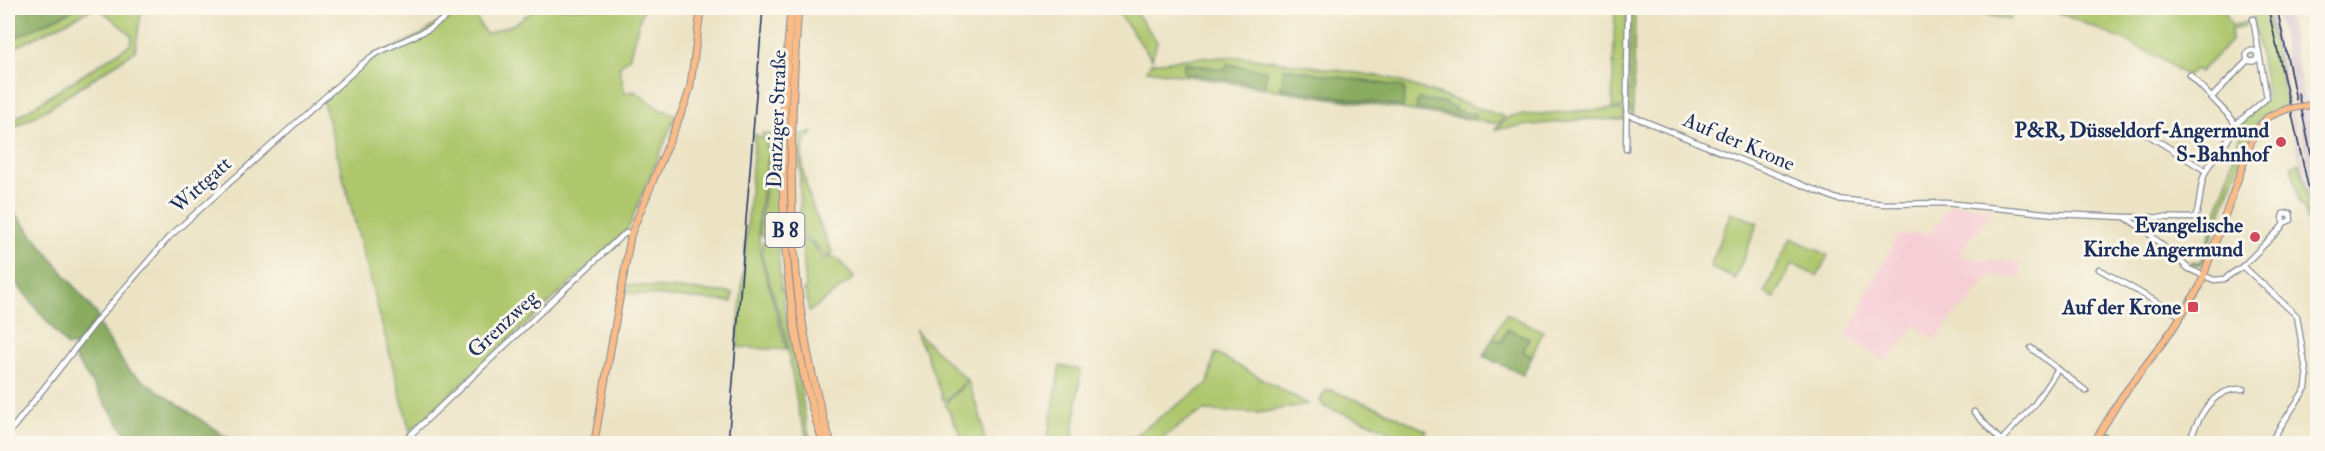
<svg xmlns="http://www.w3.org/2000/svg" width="2325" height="451" font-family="'IM FELL Double Pica',serif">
<rect width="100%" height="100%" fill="#fbf7ec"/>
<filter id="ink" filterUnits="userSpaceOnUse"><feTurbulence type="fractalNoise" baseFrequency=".0167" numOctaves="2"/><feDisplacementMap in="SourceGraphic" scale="12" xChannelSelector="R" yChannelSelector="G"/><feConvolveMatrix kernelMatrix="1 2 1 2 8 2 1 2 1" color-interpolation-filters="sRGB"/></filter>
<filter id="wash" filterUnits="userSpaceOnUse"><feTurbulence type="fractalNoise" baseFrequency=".008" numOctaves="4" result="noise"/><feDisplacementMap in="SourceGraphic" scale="24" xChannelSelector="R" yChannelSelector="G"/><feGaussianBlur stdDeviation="1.35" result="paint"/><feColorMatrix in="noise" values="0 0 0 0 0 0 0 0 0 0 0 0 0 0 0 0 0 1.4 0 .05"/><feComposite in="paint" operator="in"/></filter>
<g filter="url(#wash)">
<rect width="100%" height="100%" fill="#ece3c4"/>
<path fill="#f6cfd5" d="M1951,204L1993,208L1961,253L1962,257L2022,263L2020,279L1989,275L1966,307L1960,308L1935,340L1915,325L1886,363L1845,335L1861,310L1859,308L1898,235L1930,233Z"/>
<g fill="#d1bdc8">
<path d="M2266,8H2270L2317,224V239Z"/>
<path d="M2276,8H2286L2305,103L2311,109L2317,138V210Z"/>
</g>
<g fill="#aec76d" stroke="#647b66" stroke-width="1.5" fill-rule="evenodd">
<path d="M77,8H94L8,51V41Z"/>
<path d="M99,8H142L135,51L46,110L8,131V123L131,44L132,36Z"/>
<path d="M460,8H470L486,34L514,24L537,8H643L629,58L619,67L625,93L634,91L664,112L665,110L676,115L627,231L410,431L323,101L370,59L420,35Z"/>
<path d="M1115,8H1133L1157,42L1152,59Z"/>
<path d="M1615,8H1627L1626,106L1624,108H1612Z"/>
<path d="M1630,8H1635L1633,115L1629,109Z"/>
<path d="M1956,8H2015L2009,20Z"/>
<path d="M2048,8H2223L2232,26L2252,20L2244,27L2231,30V41L2200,72L2195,69L2187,76C2144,45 2095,29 2048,8Z"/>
<path d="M2250,8H2266L2287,105L2264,115L2252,128L2204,261C2200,265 2195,267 2190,263L2199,262L2203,258L2241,133L2243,125L2239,121L2268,98L2253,15Z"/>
<path d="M1203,57H1245L1277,61L1390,78L1505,117L1498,124L1147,70L1151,63ZM1185,63L1225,70L1228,64L1267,72L1264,85L1184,73ZM1283,80H1366L1403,88L1402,91L1281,88Z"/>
<path d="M1607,109L1625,111L1624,120L1589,119L1495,129L1510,116Z"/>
<path d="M762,133L777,135L776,229L781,233L782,236L766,238L760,234L759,229L770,153Z"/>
<path d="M814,133C783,148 822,232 833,253L830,257C814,251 815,236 796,235L795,232L800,230V134Z"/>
<path d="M755,134L764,140L769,152L758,220L760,254L787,350L737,347Z"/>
<path d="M2300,163L2317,239V259L2304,207L2301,206L2299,202L2291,165Z"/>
<path d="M1731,212L1758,223L1735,279L1710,267Z"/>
<path d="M795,237L810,242L823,258H837L854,278L809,312L806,294L803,290L806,288L802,244L796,243Z"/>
<path d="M1791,238L1828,255L1817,276L1792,264L1775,298L1764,293Z"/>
<path d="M782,239L778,247L781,289L785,291L786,296L783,299C788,332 797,364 802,397C804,413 806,428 812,443H809L799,413L785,334L761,254L763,243Z"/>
<path d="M628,285L733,293L732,302L626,293Z"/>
<path d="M1506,314L1543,331L1532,356L1523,352L1529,338L1507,329L1502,341L1493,338Z"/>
<path d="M914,330L967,380L948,399L943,400L925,351Z"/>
<path d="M1215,353L1308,404L1258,413L1204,411L1192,417L1156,443H1124L1208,383Z"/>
<path d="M1060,366L1081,370L1072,443H1047Z"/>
<path d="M968,381L982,421L985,443H965L945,404Z"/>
<path d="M1327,389L1384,410L1427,431L1420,443H1412L1369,422L1324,407L1320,400Z"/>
</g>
<g fill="#8aac60" stroke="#526e5f" stroke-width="1.5">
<path d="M8,8H77L8,41Z"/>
<path d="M1184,63L1225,70L1227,64L1267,71L1265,85L1184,73Z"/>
<path d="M1284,68L1403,87V90L1405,91L1403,107L1281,88Z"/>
<path d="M1418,99L1447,103V105L1455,107L1454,110L1476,114L1474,118L1416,109Z"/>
<path d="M8,204L99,317L75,346H67L8,273Z"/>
<path d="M97,322L128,370L235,443H158L148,437L140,443H132L74,357L73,352Z"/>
<path d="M1507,329L1529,338L1523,352L1532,356L1523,375L1483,356L1493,338L1502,341Z"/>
</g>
</g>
<g filter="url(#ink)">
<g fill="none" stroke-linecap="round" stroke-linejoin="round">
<g stroke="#848991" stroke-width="7">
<g id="minor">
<path d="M2317,8L2318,9"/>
<circle cx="2252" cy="56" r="5.5"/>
<path d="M2190,75L2232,119L2235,125"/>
<path d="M2212,97L2248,60"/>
<path d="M1627,114L1837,199L1885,204L1945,203L2055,214L2125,217L2147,232L2189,269L2214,280L2224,279L2243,266L2281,228L2284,223L2282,218L2283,214L2290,213L2291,220L2284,223"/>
<path d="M2142,131L2206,171"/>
<path d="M1626,149L1628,8"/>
<path d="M2125,217L2195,218C2201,205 2199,187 2205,173C2212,156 2230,143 2235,125L2267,98L2253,19"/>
<path d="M2147,232L2146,223L2150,217"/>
<path d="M2243,266L2297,316L2307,377L2306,388L2302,394L2269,444"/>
<path d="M2099,269L2181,316"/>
<path d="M2031,348L2086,391"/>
<path d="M1974,412L2004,444"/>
<path d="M8,434L99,318L169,237L362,64L375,54L429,29L459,8"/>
<path d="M2105,437V444"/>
<path d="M401,444L619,238L626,233L631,234"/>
<path d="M1998,444L2034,405L2058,369"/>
<path d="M2188,444C2198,419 2211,387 2243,389"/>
</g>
</g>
<g stroke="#848991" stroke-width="8">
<g id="major">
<path d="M594,444L631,234L685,104L690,88L701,8"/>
<path d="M2093,444L2121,398L2172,330L2200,286L2255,131L2268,117L2287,109"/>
</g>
</g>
<g stroke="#848991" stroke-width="9">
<g id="highway">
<path d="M791,8C779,152 775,305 824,444"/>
<path d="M798,8C787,155 784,302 831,444"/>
</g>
</g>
<use href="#minor" stroke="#fff" stroke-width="4.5"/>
<use href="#major" stroke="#f9bc89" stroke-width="6"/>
<use href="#highway" stroke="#f9bc89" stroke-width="7"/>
<path stroke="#1b2f5e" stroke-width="1.5" d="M728,444L763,8"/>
<g stroke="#1b2f5e" stroke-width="1.5">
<path d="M2268,8L2318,230"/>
<path d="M2277,8L2296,100"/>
<path d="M2298,93L2318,187"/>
</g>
<g stroke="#848991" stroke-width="8" stroke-linecap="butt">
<path id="major-bridge" d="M2287,109L2311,105"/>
</g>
<use href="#major-bridge" stroke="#f9bc89" stroke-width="6"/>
</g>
</g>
<g fill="#d1495b" stroke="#fbf7ec" stroke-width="2">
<circle cx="2281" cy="142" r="6"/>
<circle cx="2255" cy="237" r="6"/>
<rect x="2187" y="301" width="12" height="12" rx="3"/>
</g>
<g text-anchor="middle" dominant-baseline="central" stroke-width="6" stroke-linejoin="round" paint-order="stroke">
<rect fill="#fbf7ec" stroke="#5e6b89" stroke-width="1.5" x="765.5" y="213" width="39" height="34" rx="4.5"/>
<g font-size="20" font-weight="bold" fill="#1b2f5e">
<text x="785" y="230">B 8</text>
</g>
<g font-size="21" fill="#1b2f5e" stroke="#fbf7ec">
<text transform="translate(777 119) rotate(-88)">Danziger Straße</text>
<text transform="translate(1739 142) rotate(23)">Auf der Krone</text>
<text transform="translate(201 185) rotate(-42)">Wittgatt</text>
<text transform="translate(503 324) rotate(-43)">Grenzweg</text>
</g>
<g font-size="21" font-weight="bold" fill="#1b2f5e" stroke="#fbf7ec" text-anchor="end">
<text x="2269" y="130">P&amp;R, Düsseldorf-Angermund<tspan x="2269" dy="24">S-Bahnhof</tspan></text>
<text x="2243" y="225">Evangelische<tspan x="2243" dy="24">Kirche Angermund</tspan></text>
<text x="2181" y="307">Auf der Krone</text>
</g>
</g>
<rect width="2325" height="451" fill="none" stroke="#fbf7ec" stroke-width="30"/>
</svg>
